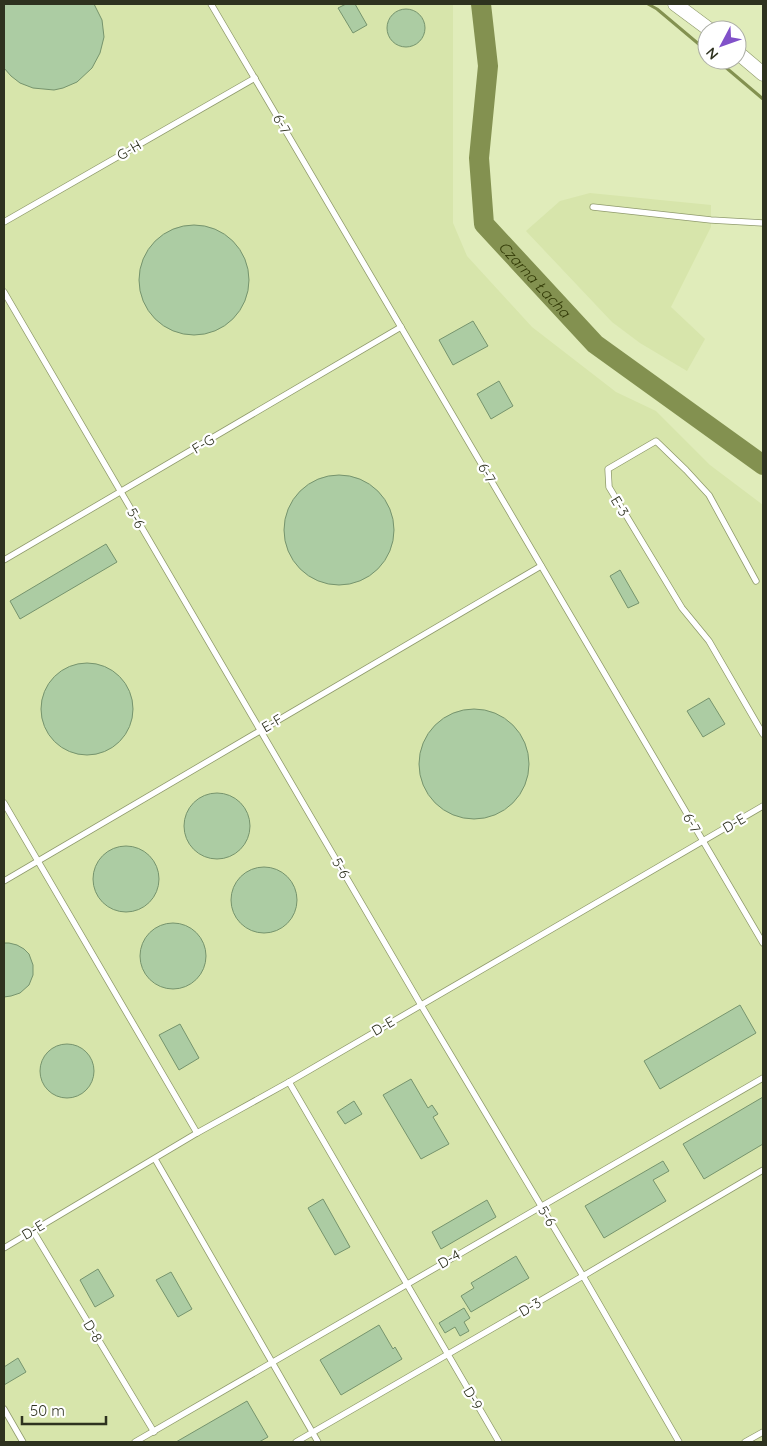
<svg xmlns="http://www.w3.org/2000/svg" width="767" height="1446" font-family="Quicksand,sans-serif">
<rect width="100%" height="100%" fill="#e0ecba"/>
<g fill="#d7e5ab">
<path d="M4,4H453V223L467,256L532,327L616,392L656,411L710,465L763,505V1442H4Z"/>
<path d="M590,193L711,205V227L671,307L705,339L687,371L640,343L612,322L526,231L560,201Z"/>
</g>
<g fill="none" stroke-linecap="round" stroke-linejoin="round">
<g stroke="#839150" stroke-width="3">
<path d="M648,4L657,9L707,51"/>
<path d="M717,60L763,99"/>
</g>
<path stroke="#839150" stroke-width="20" id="s1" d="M481,4L488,66L479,158L484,224L595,344L763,465"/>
</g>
<g fill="#accca3" stroke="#76946d">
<path d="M4,4H94L102,20L104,37L100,53L92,68L77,82L63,88L54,90L33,88L20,83L11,76L4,68Z"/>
<path d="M346,4H355L367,25L353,33L338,8Z"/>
<circle cx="406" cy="28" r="19"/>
<circle cx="194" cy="280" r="55"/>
<path d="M473,321L488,346L453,365L439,340Z"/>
<path d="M499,381L513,406L491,419L477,394Z"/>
<circle cx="339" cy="530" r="55"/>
<path d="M106,544L117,562L20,619L10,601Z"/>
<path d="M620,570L639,603L628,608L610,576Z"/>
<circle cx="87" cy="709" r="46"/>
<path d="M709,698L725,724L703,737L687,711Z"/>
<circle cx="474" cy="764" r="55"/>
<circle cx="217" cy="826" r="33"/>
<circle cx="126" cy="879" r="33"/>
<circle cx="264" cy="900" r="33"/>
<circle cx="173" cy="956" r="33"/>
<path d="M4,943H9L17,945L24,949L29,954L33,965V975L29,985L20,993L11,996L4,997Z"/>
<path d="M740,1005L756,1033L660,1089L644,1061Z"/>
<path d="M180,1024L199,1058L179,1070L159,1035Z"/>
<circle cx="67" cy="1071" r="27"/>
<path d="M411,1079L428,1108L432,1105L438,1114L433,1117L449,1144L421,1159L383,1095Z"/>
<path d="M763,1097V1144L704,1179L683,1144Z"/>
<path d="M354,1101L362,1114L345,1124L337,1112Z"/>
<path d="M663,1161L669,1171L653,1180L666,1201L604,1238L585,1206Z"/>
<path d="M323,1199L350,1247L335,1255L308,1208Z"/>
<path d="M487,1200L496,1217L441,1249L432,1232Z"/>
<path d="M516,1256L529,1278L471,1312L461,1296L474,1288L471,1283Z"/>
<path d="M98,1269L114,1296L95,1307L80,1280Z"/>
<path d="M171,1272L192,1309L178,1317L156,1280Z"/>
<path d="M464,1308L470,1318L464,1322L469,1331L460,1336L455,1327L445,1333L439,1323Z"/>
<path d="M379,1325L393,1349L395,1347L402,1359L341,1395L320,1360Z"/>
<path d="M18,1358L26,1372L4,1385V1367Z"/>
<path d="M247,1401L268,1437L259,1442H176Z"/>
</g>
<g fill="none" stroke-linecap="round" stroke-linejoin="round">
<g stroke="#8f9a6c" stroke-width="7">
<g id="service">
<path d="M211,4L763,943"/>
<path d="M593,207L711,220L763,223"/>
<path d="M4,222L255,78"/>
<path d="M4,292L421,1005L583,1276L679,1442"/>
<path d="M4,560L401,327"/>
<path d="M756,581L709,495L686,470L656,441L608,469L609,487L682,608L709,641L763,734"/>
<path d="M4,803L197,1133"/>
<path d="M4,881L541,566"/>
<path d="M289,1082L499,1442"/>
<path d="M155,1159L318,1442"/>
<path d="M33,1231L154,1432"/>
<path d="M4,1248L197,1133L289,1082L763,806"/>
<path d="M4,1409L23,1442"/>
<path d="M135,1442C344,1320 554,1200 763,1078"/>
<path d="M296,1442L583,1276L763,1170"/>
<path d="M745,1442L763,1432"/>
</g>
</g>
<g stroke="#8f9a6c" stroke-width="15">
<g id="tertiary">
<path d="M675,4L710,30"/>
<path d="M737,52L763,74"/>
</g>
</g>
<use href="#service" stroke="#fff" stroke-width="5.5"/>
<use href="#tertiary" stroke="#fff" stroke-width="14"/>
</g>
<g text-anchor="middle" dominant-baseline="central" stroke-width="4.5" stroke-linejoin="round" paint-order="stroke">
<g font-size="14" fill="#2e321f" stroke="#fff">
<text transform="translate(282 124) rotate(60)">6-7</text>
<text transform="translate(129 150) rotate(-30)">G-H</text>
<text transform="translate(203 444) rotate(-31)">F-G</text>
<text transform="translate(487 473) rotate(60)">6-7</text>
<text transform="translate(620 506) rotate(59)">E-3</text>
<text transform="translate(136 518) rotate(60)">5-6</text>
<text transform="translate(272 723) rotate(-30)">E-F</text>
<text transform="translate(692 823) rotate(60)">6-7</text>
<text transform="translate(734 823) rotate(-30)">D-E</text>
<text transform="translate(341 868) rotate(60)">5-6</text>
<text transform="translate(383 1026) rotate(-30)">D-E</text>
<text transform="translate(547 1216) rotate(59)">5-6</text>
<text transform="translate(33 1230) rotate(-31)">D-E</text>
<text transform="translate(449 1259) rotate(-30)">D-4</text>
<text transform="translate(530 1307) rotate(-30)">D-3</text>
<text transform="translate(93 1331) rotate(59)">D-8</text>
<text transform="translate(473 1398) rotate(59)">D-9</text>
</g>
<g font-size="15" font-style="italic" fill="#323a06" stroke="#fff">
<text stroke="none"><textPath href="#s1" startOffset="296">Czarna Łacha</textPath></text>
</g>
</g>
<rect width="767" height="1446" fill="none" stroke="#2e321f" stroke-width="10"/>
<g transform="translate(722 45) rotate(229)"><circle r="24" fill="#ffffff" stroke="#abada5"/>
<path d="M0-4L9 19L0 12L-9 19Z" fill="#8151c9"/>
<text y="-8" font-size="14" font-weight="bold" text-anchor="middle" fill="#2e321f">N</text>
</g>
<path d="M22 1416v8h84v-8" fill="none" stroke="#2e321f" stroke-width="2.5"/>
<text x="30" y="1416" font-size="15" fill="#2e321f" stroke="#ffffff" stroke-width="4" paint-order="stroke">50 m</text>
</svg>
